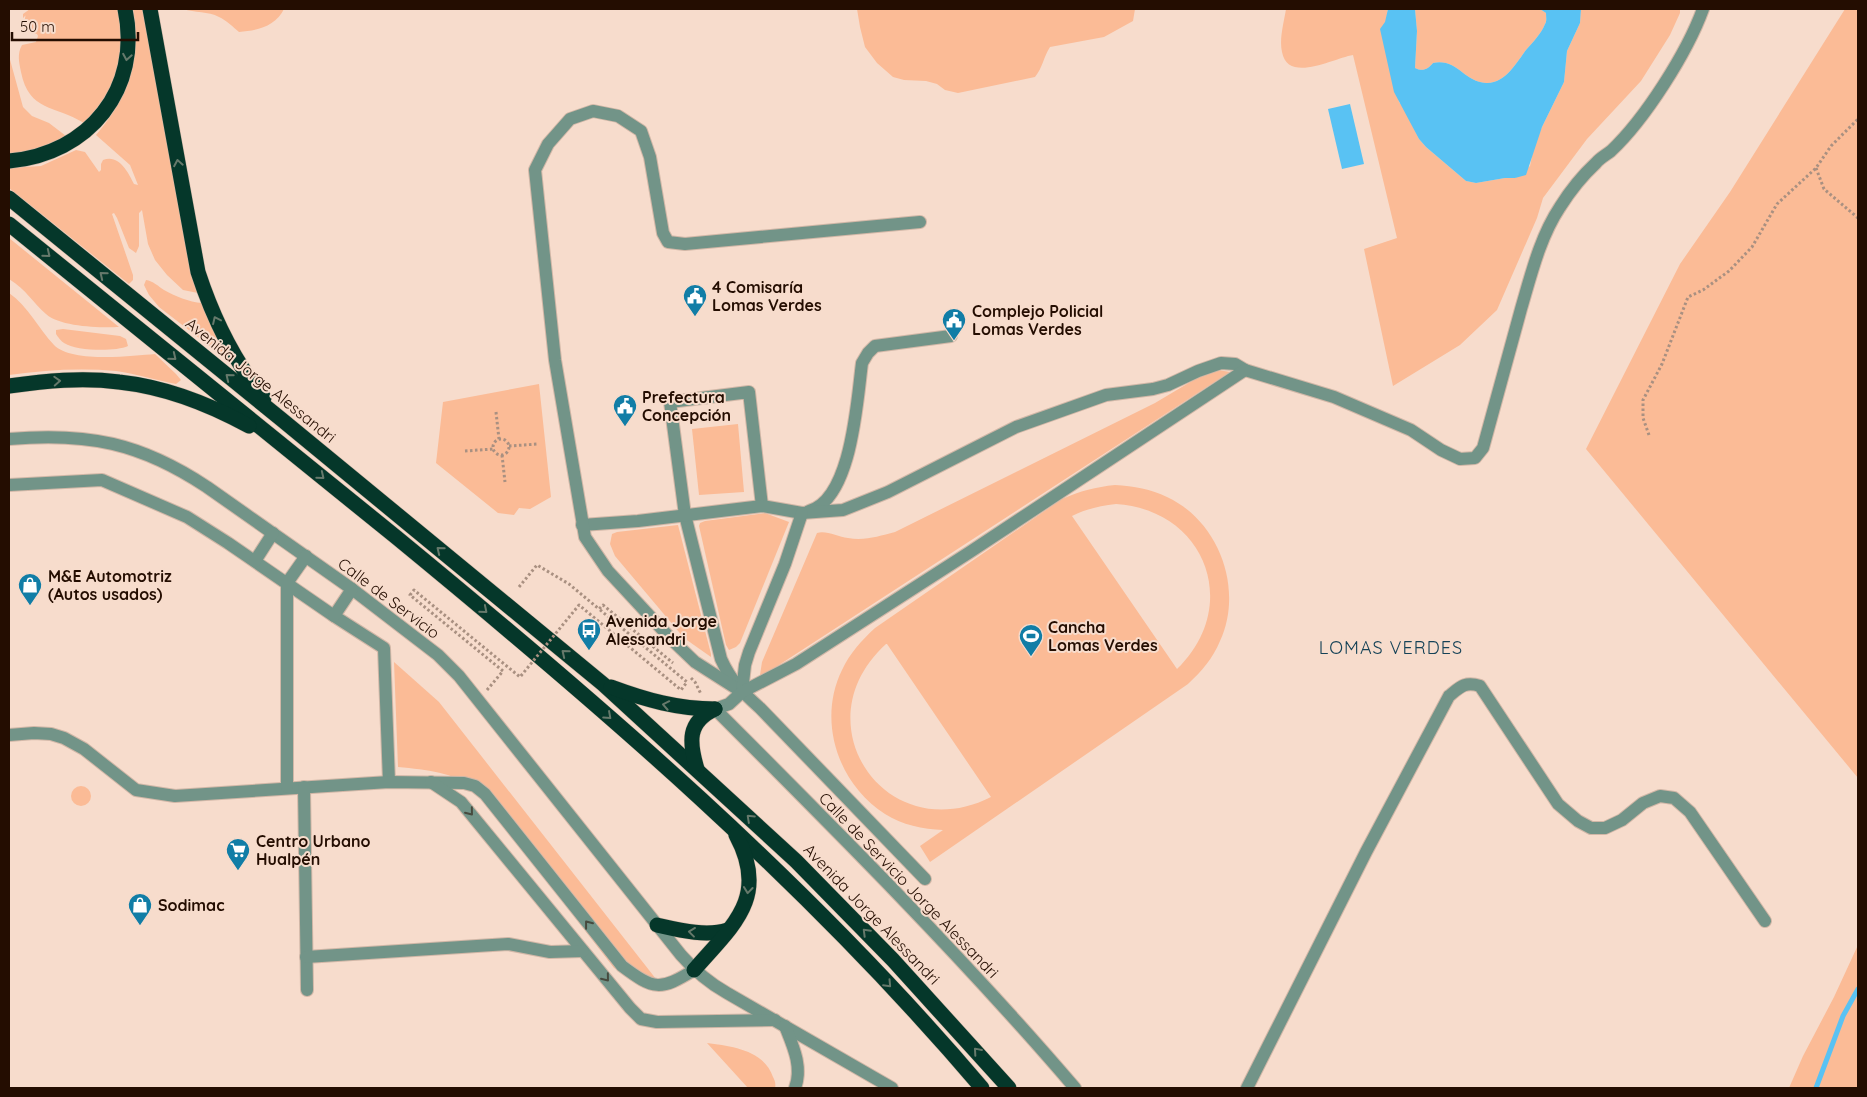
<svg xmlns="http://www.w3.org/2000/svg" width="1867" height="1097" font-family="Quicksand,sans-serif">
<rect width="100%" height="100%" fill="#f7dccc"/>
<g fill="#fbbb96" fill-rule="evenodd">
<path d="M30,9H120C120,22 122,35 122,48C121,76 103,103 84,123C55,105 29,112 21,72C19,62 17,54 22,45L36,42L38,36L37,34L26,31L23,28V14Z"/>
<path d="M133,9H143L198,293L183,290L167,275L155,260L148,244L142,210L139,213V246L136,253L129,248L117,218L114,213L112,214L133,275V280L129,284L9,188V168L41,166L76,150L85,152L99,172L101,170V164L103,160C119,154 128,172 134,184L138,185L130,165L96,135C129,97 141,59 133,9Z"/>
<path d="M183,9H284C276,26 257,31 239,32C233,27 226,20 219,17C208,11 195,13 183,9Z"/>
<path d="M857,9H1135L1133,21L1104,37L1050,47C1043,58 1043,67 1035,77L958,93L945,90L937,84L926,81L904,80L893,77L877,63L865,47L860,27Z"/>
<path d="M1286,9H1388L1386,22L1399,102L1405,110L1419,139L1426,147L1466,181L1476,183L1505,178H1515L1530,166L1534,146L1542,127L1564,82L1567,51L1580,23L1581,9H1680V13L1670,35L1641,81L1587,139L1543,198L1537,218L1497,310L1460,345L1393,386L1364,249L1397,238L1353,55C1334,58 1288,84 1282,52C1279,39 1284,22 1286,9Z"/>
<path d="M1415,9H1540L1546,13C1546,17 1547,21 1545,24C1541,34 1533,42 1526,50C1517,62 1505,84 1486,83C1464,82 1457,58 1433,63C1428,69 1423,72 1415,68L1417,31Z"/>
<path d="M1845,9H1858V778L1586,449L1680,264L1730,192Z"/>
<path d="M9,56L23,107L32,116L49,123L66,136L39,150L9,154Z"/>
<path d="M9,238L119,327C101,328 60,327 46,314C32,302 27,290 9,279Z"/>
<path d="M146,280C153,281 158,286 164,290C175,296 189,302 202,303L229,361L159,307L149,295L144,285Z"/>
<path d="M9,293C28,306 38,328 54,345C71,363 132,356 155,354L176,374L181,380L176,384C156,380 137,374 116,371C80,368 45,370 9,375Z"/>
<path d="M63,329L120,336L126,339L128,346C115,352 76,351 64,343C61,341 58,337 56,334V330Z"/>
<path d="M1218,370L1230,372L762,676L760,675L762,662L817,533C826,530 838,537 848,538C865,541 879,536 895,532L1155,403L1202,375Z"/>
<path d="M539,384L551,497L530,509L519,508L514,515L498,513L436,463L443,402Z"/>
<path d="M738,424L744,492L699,495L692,429Z"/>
<path d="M1115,485C1134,486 1151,489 1167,497C1219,521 1244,589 1220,641C1213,658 1202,671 1188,684L930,862L920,846L943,830C923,829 902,825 885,814C838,784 817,721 842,670C850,653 861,641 875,628L1062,499C1080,491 1096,487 1115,485ZM1116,504C1206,510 1242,606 1177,669L1072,516C1086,509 1100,506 1116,504ZM886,644H887L991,797C886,850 799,723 886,644Z"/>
<path d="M765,513L789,522L740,643L736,647L729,650L726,645L699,526L700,523L705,521Z"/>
<path d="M678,525L711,654V657L684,638L615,556L610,544L612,534L617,532Z"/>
<path d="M394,662L439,702L656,979L636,977L614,968L476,789C452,772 428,770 398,767Z"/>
<circle cx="81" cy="796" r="10"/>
<path d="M1858,945V1088H1789L1803,1056L1834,997Z"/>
<path d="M707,1043C731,1046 764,1050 773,1077C775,1081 776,1084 775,1088H748Z"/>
</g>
<g fill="#59c2f3">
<path d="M1388,9H1415L1417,31L1415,68C1423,72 1428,69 1433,63C1457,58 1464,82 1486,83C1505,84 1517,62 1526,50C1533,42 1541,34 1545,24C1547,21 1546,17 1546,13L1540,9H1581L1580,23L1567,51L1564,82L1542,127L1526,175L1515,178H1505L1476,183L1466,181L1426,147L1419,139L1394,92L1380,29L1385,22Z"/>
<path d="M1350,104L1364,164L1342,169L1328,109Z"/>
</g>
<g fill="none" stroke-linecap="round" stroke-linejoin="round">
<path stroke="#59c2f3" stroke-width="5" d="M1816,1088L1843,1016L1858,989"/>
<g stroke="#d1b7a7" stroke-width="14">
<g id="minor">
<path d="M9,439C87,432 141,443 207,487L352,589L438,655L459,676L681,955C695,971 709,983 727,993L892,1088"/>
<path d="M9,485L102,480L187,517L228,543L334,616L384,648L389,782"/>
<path d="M762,506L749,392L670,402L685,515L721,659C731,681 742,692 760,708L925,879"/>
<path d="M809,511C852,499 857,400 862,363L868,353L875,346L951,336"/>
<path d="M582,525L638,521L762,506L802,513L843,510L888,492L1016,427L1106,395L1153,389L1168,385L1198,371L1221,363L1235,364L1245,370L1334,397L1411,430L1441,450L1460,459L1475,458L1483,448C1496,402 1508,355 1521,309C1531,275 1540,237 1560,207C1570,191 1582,176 1596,163C1600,158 1606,155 1611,151C1645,119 1687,53 1703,9"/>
<path d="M255,561L273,533"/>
<path d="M334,616L352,589"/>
<path d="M742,692L695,662L672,640L608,571L585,537L555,360L535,170L548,144L570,119L593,111L618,116L641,131L650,157L663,233L668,242L685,244L920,222"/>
<path d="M742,692L745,665L749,652L785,564L802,513"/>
<path d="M9,735L34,733L51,734L64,738L84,749L136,790L175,796L389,782L464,783L475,786L485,794L622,966C654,990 660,991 694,970"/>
<path d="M431,782L461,802L630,1008L641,1019L657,1022L775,1020"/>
<path d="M287,787V583L306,556"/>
<path d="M304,787L307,990"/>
<path d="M306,957L508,944L550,952L583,951"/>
<path d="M785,1026C793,1046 803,1067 795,1088"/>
<path d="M1075,1088C962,956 838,832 715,709L729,704L742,692L796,664L970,552L1245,370"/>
<path d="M1247,1088L1366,852L1449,696C1460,687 1465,681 1480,686L1558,804L1578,821L1591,828H1605L1622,820L1643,803L1660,796L1674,798L1690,812L1765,921"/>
</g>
</g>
<g stroke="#d1b7a7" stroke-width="16">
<g id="highway">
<path d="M150,9L198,272C213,318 234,361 264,398"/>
<path d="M9,161C89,154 142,89 125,9"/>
<path d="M9,198L281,419L603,684L796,861L893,960L1009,1088"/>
<path d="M9,224C138,328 267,432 396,537C603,707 808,883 982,1088"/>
<path d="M9,386C45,381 82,377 119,382C165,387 209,404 249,426"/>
<path d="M611,687C646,700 678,709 715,709"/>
<path d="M697,769C689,742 687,722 715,709"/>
<path d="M657,925C679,930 706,937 728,930"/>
<path d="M694,970C732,926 770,898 736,835"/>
</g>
</g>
<g stroke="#a99081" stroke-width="3" stroke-dasharray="2.5 2.5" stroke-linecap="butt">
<path d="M1816,168L1824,189L1858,218"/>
<path d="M496,412L499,439"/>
<path d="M1649,435L1643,418V400L1662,364L1688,297L1703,290L1729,271L1752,247L1777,204L1816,168L1831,146L1858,119"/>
<circle cx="501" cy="447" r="8"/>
<path d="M509,446L538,444"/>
<path d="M465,451L493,449"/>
<path d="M502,455L505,482"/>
<path d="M519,587L537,565L569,584L599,609L603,605L673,663"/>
<path d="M691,678L695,682L701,694"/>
<path d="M487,690L503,671"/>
</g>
<use href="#minor" stroke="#729488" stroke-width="12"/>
<use href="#highway" stroke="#05372a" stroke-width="15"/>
<path stroke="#a99081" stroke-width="3" stroke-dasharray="2.5 2.5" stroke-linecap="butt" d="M503,671L410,595L414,590L520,677L579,605L681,690L687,682L599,609"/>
</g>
<defs><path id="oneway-chevron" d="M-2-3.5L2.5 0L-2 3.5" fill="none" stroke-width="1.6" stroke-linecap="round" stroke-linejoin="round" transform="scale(1.25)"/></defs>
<g stroke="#66796b">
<use href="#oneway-chevron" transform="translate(127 57) rotate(100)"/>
<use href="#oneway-chevron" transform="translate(178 163) rotate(-100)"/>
<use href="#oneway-chevron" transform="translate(47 254) rotate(39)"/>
<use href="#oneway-chevron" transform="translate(103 275) rotate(-141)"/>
<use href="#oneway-chevron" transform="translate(216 320) rotate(-115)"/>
<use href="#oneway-chevron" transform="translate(173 357) rotate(39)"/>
<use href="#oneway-chevron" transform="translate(229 377) rotate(-141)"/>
<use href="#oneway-chevron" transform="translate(57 381) rotate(-3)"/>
<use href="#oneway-chevron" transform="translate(321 476) rotate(39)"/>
<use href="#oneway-chevron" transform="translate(440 550) rotate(-141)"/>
<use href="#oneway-chevron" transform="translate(484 610) rotate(40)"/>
<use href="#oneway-chevron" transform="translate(565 653) rotate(-141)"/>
<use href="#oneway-chevron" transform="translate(666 705) rotate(-169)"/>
<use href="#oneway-chevron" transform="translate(608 716) rotate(42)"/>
<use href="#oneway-chevron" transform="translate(750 818) rotate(-137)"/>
<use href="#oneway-chevron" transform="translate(748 890) rotate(96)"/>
<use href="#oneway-chevron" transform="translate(692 932) rotate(-173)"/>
<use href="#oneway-chevron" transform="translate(866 932) rotate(-135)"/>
<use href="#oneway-chevron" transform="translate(888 984) rotate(47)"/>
<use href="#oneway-chevron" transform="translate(977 1051) rotate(-131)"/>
</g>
<g stroke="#474a3e">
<use href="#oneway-chevron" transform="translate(470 812) rotate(51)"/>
<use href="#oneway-chevron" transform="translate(588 924) rotate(-128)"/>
<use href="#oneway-chevron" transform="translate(606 978) rotate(51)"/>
</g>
<defs>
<g id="civic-pin" transform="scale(1.25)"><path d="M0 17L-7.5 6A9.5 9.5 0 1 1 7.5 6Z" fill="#117da6" stroke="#f7dccc"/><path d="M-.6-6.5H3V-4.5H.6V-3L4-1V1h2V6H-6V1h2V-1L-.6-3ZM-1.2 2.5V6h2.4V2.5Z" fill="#fff"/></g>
<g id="shop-pin" transform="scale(1.25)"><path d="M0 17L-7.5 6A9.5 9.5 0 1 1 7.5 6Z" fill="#117da6" stroke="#f7dccc"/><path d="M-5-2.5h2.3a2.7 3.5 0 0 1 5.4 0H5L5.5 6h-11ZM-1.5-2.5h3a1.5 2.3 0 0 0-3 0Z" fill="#fff"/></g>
<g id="bus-pin" transform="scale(1.25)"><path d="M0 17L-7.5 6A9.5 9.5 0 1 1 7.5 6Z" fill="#117da6" stroke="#f7dccc"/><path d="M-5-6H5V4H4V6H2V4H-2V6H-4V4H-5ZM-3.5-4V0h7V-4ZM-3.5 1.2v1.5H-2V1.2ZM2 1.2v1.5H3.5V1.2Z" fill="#fff"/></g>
<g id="stadium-pin" transform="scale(1.25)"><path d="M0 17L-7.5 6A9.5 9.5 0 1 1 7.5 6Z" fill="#117da6" stroke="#f7dccc"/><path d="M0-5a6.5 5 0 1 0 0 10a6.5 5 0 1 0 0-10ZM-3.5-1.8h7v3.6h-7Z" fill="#fff"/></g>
<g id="supermarket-pin" transform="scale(1.25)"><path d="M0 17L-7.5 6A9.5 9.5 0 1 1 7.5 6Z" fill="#117da6" stroke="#f7dccc"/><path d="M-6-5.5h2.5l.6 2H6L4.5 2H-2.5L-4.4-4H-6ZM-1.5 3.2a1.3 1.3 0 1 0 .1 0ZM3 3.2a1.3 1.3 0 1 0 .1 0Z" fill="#fff"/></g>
</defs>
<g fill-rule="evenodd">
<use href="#civic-pin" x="695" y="296"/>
<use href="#civic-pin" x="954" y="320"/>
<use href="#civic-pin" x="625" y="406"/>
<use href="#shop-pin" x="30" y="585"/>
<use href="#bus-pin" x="589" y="630"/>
<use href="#stadium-pin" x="1031" y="636"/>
<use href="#supermarket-pin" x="238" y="850"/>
<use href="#shop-pin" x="140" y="905"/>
</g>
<g text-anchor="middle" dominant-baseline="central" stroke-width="4" stroke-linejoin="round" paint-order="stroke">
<g font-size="16" font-weight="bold" fill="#240d01" stroke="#f7dccc" text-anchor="start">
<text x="712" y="287">4 Comisaría<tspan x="712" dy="18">Lomas Verdes</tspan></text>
<text x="972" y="311">Complejo Policial<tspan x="972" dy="18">Lomas Verdes</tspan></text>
<text x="642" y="397">Prefectura<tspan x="642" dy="18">Concepción</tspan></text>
<text x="48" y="576">M&amp;E Automotriz<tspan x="48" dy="18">(Autos usados)</tspan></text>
<text x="606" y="621">Avenida Jorge<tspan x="606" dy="18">Alessandri</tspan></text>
<text x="1048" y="627">Cancha<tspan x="1048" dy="18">Lomas Verdes</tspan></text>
<text x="256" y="841">Centro Urbano<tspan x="256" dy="18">Hualpén</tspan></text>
<text x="158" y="905">Sodimac</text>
</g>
<g font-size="16" fill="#240d01" stroke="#f7dccc">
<text transform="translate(261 380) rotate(39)">Avenida Jorge Alessandri</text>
<text transform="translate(389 598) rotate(37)">Calle de Servicio</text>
<text transform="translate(909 885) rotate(46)">Calle de Servicio Jorge Alessandri</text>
<text transform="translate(872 914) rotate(46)">Avenida Jorge Alessandri</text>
</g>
<g font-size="18" letter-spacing="1" fill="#154257" stroke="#f7dccc">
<text x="1391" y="647">LOMAS VERDES</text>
</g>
</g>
<rect width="1867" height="1097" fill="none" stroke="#240d01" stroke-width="20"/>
<path d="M12 32v8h126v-8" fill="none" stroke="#240d01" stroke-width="2.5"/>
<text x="20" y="32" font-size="15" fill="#240d01" stroke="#f7dccc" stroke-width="4" paint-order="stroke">50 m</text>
</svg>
